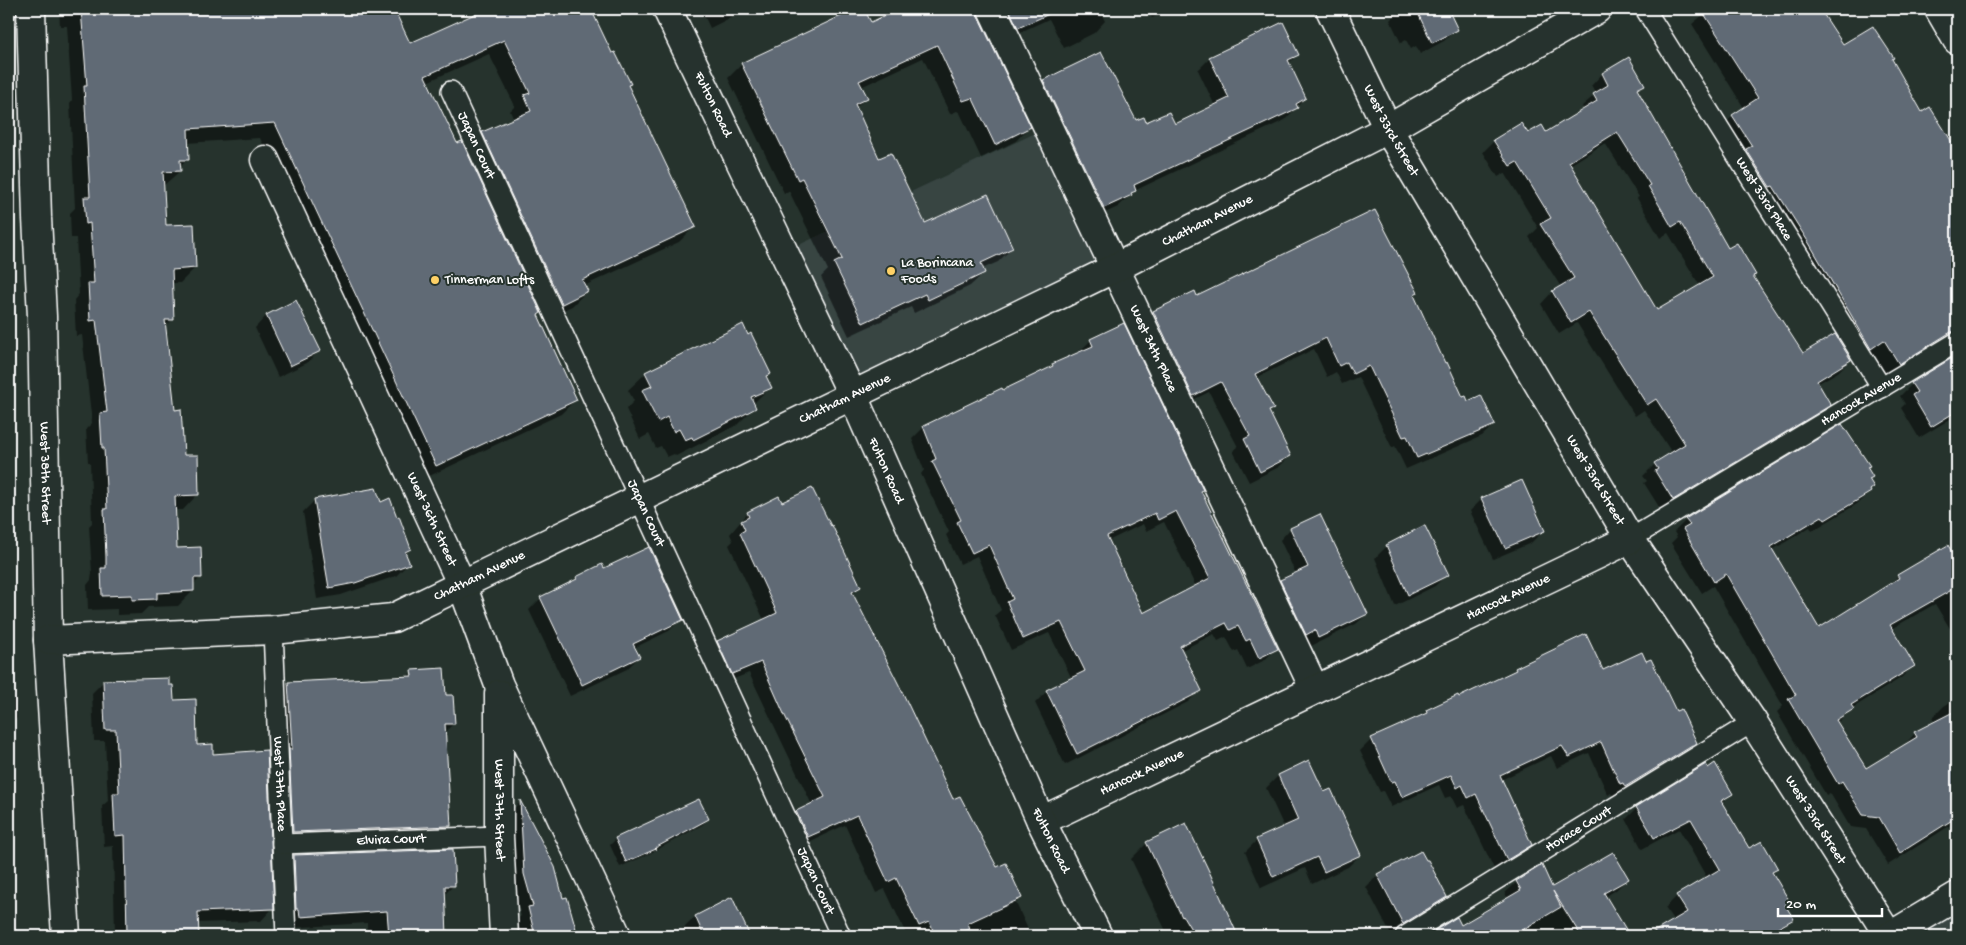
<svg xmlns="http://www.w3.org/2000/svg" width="1966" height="945" font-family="'Gochi Hand',sans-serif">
<rect width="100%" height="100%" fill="#26332d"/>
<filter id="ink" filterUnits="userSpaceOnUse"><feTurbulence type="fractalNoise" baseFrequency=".02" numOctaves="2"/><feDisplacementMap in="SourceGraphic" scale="10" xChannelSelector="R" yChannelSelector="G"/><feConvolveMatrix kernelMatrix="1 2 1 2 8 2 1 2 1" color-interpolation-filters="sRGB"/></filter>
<g filter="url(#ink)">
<g fill="#374442">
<path d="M1048,127L1115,268L853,396L784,252Z"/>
<path d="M1957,896V936H1890Z"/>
</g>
<g fill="#0007" fill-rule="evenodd">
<path d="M59,9H393L410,45L489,9H589L611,55L629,84L627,86L694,227L679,242L584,286L587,291L572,306L546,318L468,148L483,133L514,120L510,111L515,106L489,54L427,82L576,399L561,414L421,480L260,138L187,143L188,159L179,168L180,171L163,186L165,227L195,268L180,283H171L173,319L165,327L174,411L183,456L198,494L183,510H174L175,549L201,577L193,585V591L178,606L148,607L141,614L117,615V609L88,610L87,585L91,580L92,573L89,526L92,523L90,462H88L86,429L92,423L82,335L76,336L74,300L79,294L76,238H71L70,213L75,208L70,103L72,100L67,26H60Z"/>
<path d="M701,9H748L710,28Z"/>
<path d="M859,9H863L870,24L901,9H975L977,16L1029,127L1016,141L981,158L960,113L957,111L950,114L923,58L861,87L866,98L855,108L878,160L925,225L1012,248L998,262L982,269L984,273L970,286L914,313L911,307L849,336L821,277L828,270L789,191L784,193L728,78L742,64Z"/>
<path d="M991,9H1099L1105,21L1094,33L1064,48L1049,19L1007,38Z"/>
<path d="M1147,9H1172L1152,18Z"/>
<path d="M1390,9H1450L1448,12L1456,29L1444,41L1420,54L1416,46L1411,49L1406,40L1401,43L1390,20L1394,16Z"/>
<path d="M1710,9H1819L1842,46L1891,59L1921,114L1947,141L1957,158V415L1919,438L1901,408L1905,404L1900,396L1912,384L1957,354L1951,344L1886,375L1872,352L1858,360L1720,128L1733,116L1744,108L1692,24Z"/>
<path d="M1297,55L1289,63L1305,98L1285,120L1136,190L1118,207L1092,219L1032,93L1044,81L1136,122L1174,126L1215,106L1198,70L1210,58Z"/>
<path d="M1628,59L1644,84L1637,91L1728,250L1752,276L1803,355L1850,360L1838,372L1817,384L1829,405L1818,416L1661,510L1644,483L1647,481L1643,476L1655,464L1672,453L1644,410L1635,416L1577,323L1559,334L1541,304L1552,292L1561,287L1529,237L1538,228L1505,173L1498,177L1483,152L1494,141L1545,134L1584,110L1582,106L1596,94L1591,86L1602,74ZM1605,143L1639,197L1637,198L1660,238L1668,233L1700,286L1657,312L1570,165Z"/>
<path d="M1194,292L1197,298L1413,296L1444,364L1463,398L1494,425L1482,436L1406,469L1395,446L1392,448L1358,377L1342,384L1336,372L1327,377L1314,349L1256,378L1272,409L1268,412L1290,456L1279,467L1249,482L1233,451L1238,447L1209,392L1181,406L1142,324L1153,312Z"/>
<path d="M266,316L319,351L307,363L278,377L255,328Z"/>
<path d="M1091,340L1200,491L1276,648L1265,660L1247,669L1238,650L1234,652L1226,637L1218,641L1214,634L1180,651L1200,690L1188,702L1065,765L1035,703L1047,691L1072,679L1049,633L1011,650L995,615L1001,610L977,556L960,564L946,535L949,532L921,474L924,470L912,439L924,427L1048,370L1053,365L1079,352ZM1164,522L1196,587L1142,614L1108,541L1143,524L1146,531Z"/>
<path d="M646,373L770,374L766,378L770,387L753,404L755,407L737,425L676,456L674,454L667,457L661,446L656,448L649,434L640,439L626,409L634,401L628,390Z"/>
<path d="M1866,468L1870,492L1857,504L1812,531L1810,527L1771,551L1818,630L1886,588L1898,576L1948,547L1957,564V640L1935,604L1891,629L1913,666L1901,678L1851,709L1837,723L1866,770L1903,747L1915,733L1935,723L1932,718L1944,706L1957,698V818L1951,825L1888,865L1866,829L1850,827L1830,793L1826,795L1777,712L1783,706L1713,586L1702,593L1671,543L1677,537L1674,532L1686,520Z"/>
<path d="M1482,499L1543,531L1531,543L1493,559L1470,511Z"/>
<path d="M315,500L380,503L410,549L405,554L408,564L396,576L341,595L317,599L303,512Z"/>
<path d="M782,504L860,587L852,594L952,801L996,869L1021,898L1016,903L1031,936H919L918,932L907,936L885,889L876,893L845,825L796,848L785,824L796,812L812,805L749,673L721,684L706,654L718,642L764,620L729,545L733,541L730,534L748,513Z"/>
<path d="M1319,516L1367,614L1356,624L1307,648L1270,591L1281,581L1296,574L1280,540L1290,529Z"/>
<path d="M1387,546L1447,574L1435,586L1395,606L1375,558Z"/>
<path d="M603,570L681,619L669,631L634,648L639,657L627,669L570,696L529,610L541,598L571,583L577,578Z"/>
<path d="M9,658H13L17,718L9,726Z"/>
<path d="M1516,669L1602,672L1675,713L1695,743L1684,755L1614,798L1611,793L1608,795L1589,753L1557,768L1551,756L1501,780L1530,844L1519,856L1495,871L1464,805L1457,808L1451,796L1445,798L1439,785L1391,807L1383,791L1380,792L1360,751L1372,739L1420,717L1427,711L1458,699L1512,674Z"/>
<path d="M412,672L445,696L454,723L444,733L450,826L439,837L282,843L278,694L289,683L406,678Z"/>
<path d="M104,681L173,701L196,746L212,755L272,909L261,921L197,923V936H115L113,846L104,847L102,806L108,801L105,741H94L92,693Z"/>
<path d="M1309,762L1324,794L1360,855L1348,867L1312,884L1305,868L1261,888L1245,852L1257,840L1284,827L1266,788L1278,776Z"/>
<path d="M1731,794L1721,804L1749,850L1776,869L1772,874L1784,906L1792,919L1780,930L1770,936H1649L1674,921L1665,908L1677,896L1707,878L1679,829L1642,849L1626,819L1637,808Z"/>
<path d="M520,802L554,868L563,899L566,898L576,936H520L516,920L521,916L513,886L509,814Z"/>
<path d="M708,819L702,825L649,854L620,867L610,845L616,839Z"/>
<path d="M1185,824L1237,936H1170L1166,931L1131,859L1147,843Z"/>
<path d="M9,850L11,908L9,910Z"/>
<path d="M294,856L454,885L444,895L445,936H367V923L288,928L282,868Z"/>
<path d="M1378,875L1445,897L1433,909L1391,935L1366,887Z"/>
<path d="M1627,879L1616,890L1605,897L1629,936H1428L1456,919L1461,927L1508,899L1505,893L1517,882L1551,889Z"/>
<path d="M732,899L749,936H687L683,929L695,917Z"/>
</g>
<g fill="#606a74" stroke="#fff" fill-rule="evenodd">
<path d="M81,9H394L410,43L486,9H591L612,53L615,52L631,84L628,85L696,227L582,280L588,291L562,304L482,132L531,111L524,95L530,93L504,40L425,76L457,143L462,141L541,313L538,315L577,400L436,466L275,123L188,129L189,160H180L181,171L163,172L166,225L194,224L196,268L172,270L174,320H165L175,410L181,409L184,455H198L199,495L175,496L177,548L201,547L202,578H194V591L157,593V599L132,600V595L102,596L101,568H106V557L104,509H107L104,448H102L100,413L107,412L96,320L90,321L88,283H94L90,223L86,224L84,197H90L84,86H87Z"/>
<path d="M856,9H864L871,22L899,9H977L978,16L1031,127L995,145L973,99L972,98L963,101L937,45L859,81L868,98L855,104L879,158L891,153L925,223L988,194L1013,248L981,263L985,273L928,300L925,294L863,323L834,263L842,259L802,178L798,180L741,63Z"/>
<path d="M1009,9H1060L1018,28Z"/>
<path d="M1416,9H1448L1458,30L1432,43Z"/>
<path d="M1701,9H1820L1843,44L1873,26L1874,28L1894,58L1892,59L1922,112L1930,107L1957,150V331L1951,332L1899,364L1884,340L1871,349L1809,243L1773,186L1770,187L1746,149L1752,146L1732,115L1758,98Z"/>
<path d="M1283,22L1299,55L1288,60L1306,98L1296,104L1298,108L1134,185L1136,191L1131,193L1132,195L1104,208L1043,80L1101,52L1136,120L1144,117L1146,122L1169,112L1175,124L1229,98L1209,57Z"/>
<path d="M1629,57L1645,85L1637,89L1728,248L1737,243L1756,275L1753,276L1803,353L1835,334L1851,360L1817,381L1831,405L1673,500L1655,471L1658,469L1654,463L1685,444L1656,399L1647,405L1589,312L1571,323L1552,291L1574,278L1540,224L1551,218L1517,162L1510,166L1493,140L1521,123L1528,133L1542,125L1546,132L1597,101L1593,94L1608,85L1602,73ZM1617,132L1650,185L1648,186L1672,227L1680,222L1713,277L1657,310L1569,162Z"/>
<path d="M1375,210L1418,293L1414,295L1445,363L1447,362L1463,397L1466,396L1468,401L1481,395L1495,425L1417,458L1407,436L1403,437L1369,366L1353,374L1347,362L1339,366L1326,338L1255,374L1274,409L1269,411L1291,456L1260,472L1244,439L1250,436L1221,382L1193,396L1153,311L1195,291L1197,296Z"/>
<path d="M296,300L321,351L290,366L266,315Z"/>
<path d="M1124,323L1203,490L1201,491L1278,649L1259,658L1250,639L1246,641L1238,626L1230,630L1226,623L1180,646L1202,691L1077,754L1046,690L1085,671L1061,622L1023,639L1007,602L1013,599L989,545L972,553L957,522L961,520L932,461L936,459L923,426L1002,388L1003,390L1053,366L1052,364L1093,346L1090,339ZM1176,511L1210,578L1143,613L1107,536L1155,513L1158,520Z"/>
<path d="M743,324L748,335L751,333L771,374L766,376L772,388L751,397L756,408L745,414L693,440L692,437L685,440L679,429L674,432L667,417L658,422L642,390L652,386L645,372Z"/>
<path d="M1957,355V411L1931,427L1912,395L1917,392L1911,383Z"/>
<path d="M1842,424L1870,466L1867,467L1873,477L1869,479L1874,487L1870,490L1871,492L1825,520L1822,516L1771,547L1819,628L1899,578L1897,575L1948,545L1957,561V587L1890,625L1915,666L1851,705L1854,709L1836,720L1866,768L1917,737L1914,732L1957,710V817L1900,853L1879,817L1863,815L1842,781L1838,784L1788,699L1796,695L1726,574L1714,582L1683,529L1690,525L1685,519Z"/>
<path d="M1522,480L1545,531L1505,548L1481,498Z"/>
<path d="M376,488L381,502L390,498L397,517L399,516L411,549L405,552L410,564L355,583L329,588L314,499Z"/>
<path d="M812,488L831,526L832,525L861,587L852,592L899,685L953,799L960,796L997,867L1006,863L1022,898L968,923L970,929L954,936H936L929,922L919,926L896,878L888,882L857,815L808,837L796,811L825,797L784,714L761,662L732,674L717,641L777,613L740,533L745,530L741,521L749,517L747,512L779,496L782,502Z"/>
<path d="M1320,514L1368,614L1318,638L1315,630L1306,635L1280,580L1308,567L1290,528Z"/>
<path d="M1423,526H1425L1449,575L1408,595L1386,545Z"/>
<path d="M649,547L683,620L633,644L640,657L582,685L540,597L577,579L576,577L602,564L604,568Z"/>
<path d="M1586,634L1603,670L1642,652L1646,661L1651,659L1676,711L1681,709L1697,743L1625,787L1623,783L1620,784L1601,742L1569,757L1562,746L1500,775L1532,845L1507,860L1476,794L1468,798L1462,785L1457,788L1451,775L1402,797L1395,781L1391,782L1371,738L1427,713L1426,710L1458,695L1459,697L1516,670L1515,668Z"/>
<path d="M444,668L446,695H453L455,724H445L451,826L293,832L289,749H292L288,682L412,676L411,670Z"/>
<path d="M169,678V685H173L174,700L196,699L197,745L213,744V754L267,750L274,909L198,912L199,936H127L125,835L115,836L113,793H119L116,730H105L103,680Z"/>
<path d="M1309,760L1324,792L1331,789L1361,855L1324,872L1317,857L1273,877L1256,839L1298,820L1278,775Z"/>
<path d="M1715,763L1733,794L1721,801L1749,848L1762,841L1778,869L1772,872L1790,902L1785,905L1794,919L1764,936H1647L1687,912L1676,895L1720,869L1691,819L1654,838L1636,807L1706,764L1708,768Z"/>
<path d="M699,799L709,819L655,848L656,849L626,862L615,838Z"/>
<path d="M520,800L555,867L563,898L567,897L578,936H535L528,907L533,906L524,874Z"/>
<path d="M1186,823L1208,869L1238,936H1195L1183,916L1182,917L1146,842Z"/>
<path d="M453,849L455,886H445L447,936H389L387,911L300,917L299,909H296L294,855Z"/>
<path d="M1421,851L1426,860H1428L1447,897L1403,924L1377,874Z"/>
<path d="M1613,852L1629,879L1604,893L1630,936H1581L1553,891L1561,907L1512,936H1426L1457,917L1461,925L1521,890L1516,881L1542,865L1552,887Z"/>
<path d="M732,897L750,936H704L695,916Z"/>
</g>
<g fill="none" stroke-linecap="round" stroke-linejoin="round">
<g stroke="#fff" stroke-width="22">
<g id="lane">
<path id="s1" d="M1645,9L1882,388"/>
<path id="s2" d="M451,91L841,936"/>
<path id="s3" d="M1630,539L1957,342"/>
<path id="s4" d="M273,630L286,936"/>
<path id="s5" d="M282,844L499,836"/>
<path id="s6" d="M1405,936L1753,722"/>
</g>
</g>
<g stroke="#fff" stroke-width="31">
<g id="street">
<path id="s7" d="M31,9L37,218L42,316L48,640L66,936"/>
<path id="s8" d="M992,9L1314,688"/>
<path id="s9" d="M1330,9L1388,129L1630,539L1753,722L1889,936"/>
<path d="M1939,9L1957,40"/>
<path id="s10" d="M265,160L462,585L499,685L617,936"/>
<path id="s11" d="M48,640L273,630L393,618L1115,268L1388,129L1597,9"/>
<path id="s12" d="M499,694V836L504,936"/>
<path id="s13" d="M1041,821L1630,539"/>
<path d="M1890,936L1957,896"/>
</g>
</g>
<g stroke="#fff" stroke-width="31">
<g id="secondary">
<path id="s14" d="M667,9L853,396L1041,821L1098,936"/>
</g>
</g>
<use href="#lane" stroke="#26332d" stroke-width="19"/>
<use href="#street" stroke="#26332d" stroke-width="28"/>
<use href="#secondary" stroke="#26332d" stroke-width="28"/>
</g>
</g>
<g fill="#ffd166" stroke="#26332d" stroke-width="2">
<circle cx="891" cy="271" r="5"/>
<circle cx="435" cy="280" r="5"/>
</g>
<g text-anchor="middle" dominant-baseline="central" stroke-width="4" stroke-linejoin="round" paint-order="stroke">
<g font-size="14" fill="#fff" stroke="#26332d">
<text stroke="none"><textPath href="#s14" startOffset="106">Fulton Road</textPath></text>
<text stroke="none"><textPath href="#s9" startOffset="136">West 33rd Street</textPath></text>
<text stroke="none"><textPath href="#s2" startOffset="60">Japan Court</textPath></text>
<text stroke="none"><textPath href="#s1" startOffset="224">West 33rd Place</textPath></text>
<text stroke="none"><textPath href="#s11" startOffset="1252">Chatham Avenue</textPath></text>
<text stroke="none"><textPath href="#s8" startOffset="376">West 34th Place</textPath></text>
<text stroke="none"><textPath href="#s11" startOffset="848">Chatham Avenue</textPath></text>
<text stroke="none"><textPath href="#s3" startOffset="270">Hancock Avenue</textPath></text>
<text stroke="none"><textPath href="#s14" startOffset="511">Fulton Road</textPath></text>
<text stroke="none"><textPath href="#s7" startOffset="464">West 38th Street</textPath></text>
<text stroke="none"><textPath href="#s9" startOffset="541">West 33rd Street</textPath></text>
<text stroke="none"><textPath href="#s2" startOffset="465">Japan Court</textPath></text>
<text stroke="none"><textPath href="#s10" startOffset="396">West 36th Street</textPath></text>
<text stroke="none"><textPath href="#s11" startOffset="442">Chatham Avenue</textPath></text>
<text stroke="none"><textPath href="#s13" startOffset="518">Hancock Avenue</textPath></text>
<text stroke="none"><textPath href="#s13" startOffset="112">Hancock Avenue</textPath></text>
<text stroke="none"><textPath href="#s4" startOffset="154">West 37th Place</textPath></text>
<text stroke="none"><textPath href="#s12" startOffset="116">West 37th Street</textPath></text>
<text stroke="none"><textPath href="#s9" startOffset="946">West 33rd Street</textPath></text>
<text stroke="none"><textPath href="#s6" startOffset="204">Horace Court</textPath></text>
<text stroke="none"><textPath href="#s5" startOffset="109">Elvira Court</textPath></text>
<text stroke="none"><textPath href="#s14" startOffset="916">Fulton Road</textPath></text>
<text stroke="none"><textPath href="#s2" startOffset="870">Japan Court</textPath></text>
</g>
<g font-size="14" fill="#fff" stroke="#26332d" text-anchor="start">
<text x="901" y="263">La Borincana<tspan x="901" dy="16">Foods</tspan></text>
<text x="445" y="280">Tinnerman Lofts</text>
</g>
</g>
<rect width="1966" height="945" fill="none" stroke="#26332d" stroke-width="30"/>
<rect x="15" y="15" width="1936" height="915" fill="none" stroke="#fff" stroke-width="2" filter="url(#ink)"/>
<path d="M1778 908v8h104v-8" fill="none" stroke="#ffffff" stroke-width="2.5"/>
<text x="1786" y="908" font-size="15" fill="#ffffff" stroke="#26332d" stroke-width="4" paint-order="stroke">20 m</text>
</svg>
